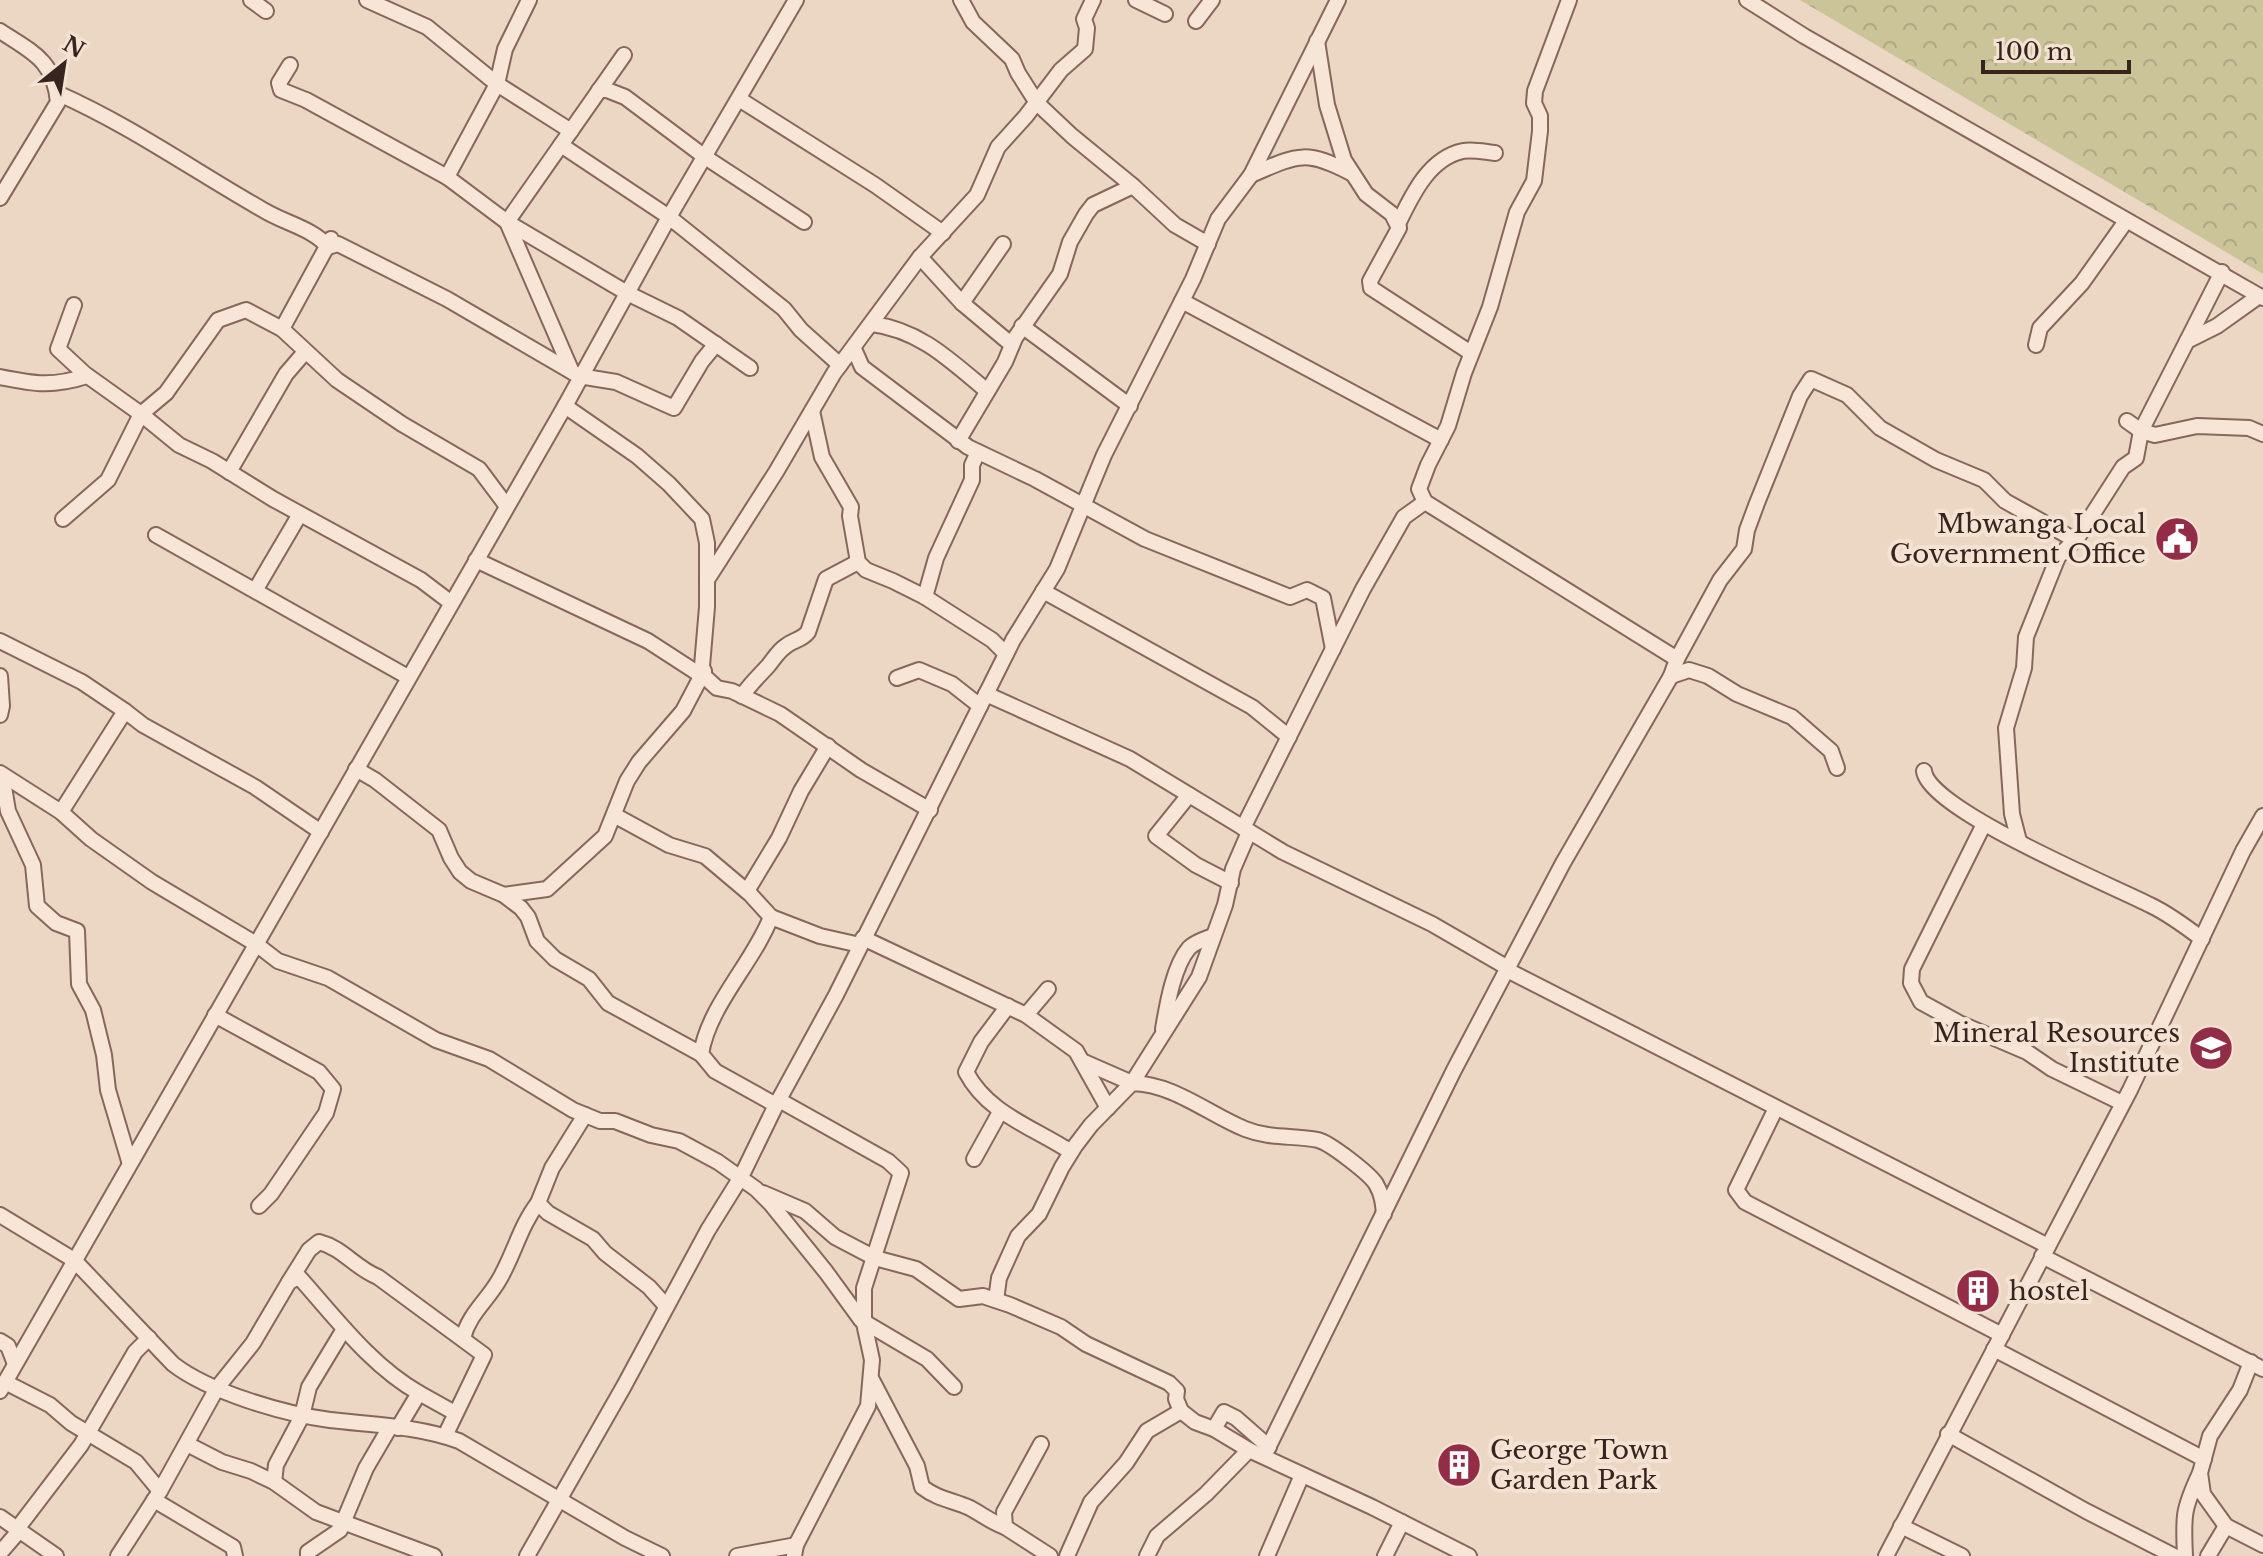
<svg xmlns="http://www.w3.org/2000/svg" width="2263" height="1556" font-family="'Libre Baskerville',serif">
<defs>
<pattern id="forest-crowns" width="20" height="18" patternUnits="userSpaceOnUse" patternTransform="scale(2)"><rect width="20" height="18" fill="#cac498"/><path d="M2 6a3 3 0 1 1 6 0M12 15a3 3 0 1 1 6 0" fill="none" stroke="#aea883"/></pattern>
</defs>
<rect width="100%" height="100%" fill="#ecd6c4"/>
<path fill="url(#forest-crowns)" d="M1800,0H2263V274Z"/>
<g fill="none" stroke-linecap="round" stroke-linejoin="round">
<g stroke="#86675b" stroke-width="18">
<g id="minor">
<path d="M251,0L266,11"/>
<path d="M367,0L427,27L497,84L571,131"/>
<path d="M961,0L973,22L1012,59L1018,73L1037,103L1072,136L1133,186L1175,225L1208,244"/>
<path d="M1136,0L1165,14"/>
<path d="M1747,0L1804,36L2263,298"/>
<path d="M1196,21L1212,0"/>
<path d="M0,31C32,52 54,60 58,102L0,198"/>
<path d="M1317,41L1327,105L1344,160L1366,194L1392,214L1399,228L1370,281L1371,288L1471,353"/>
<path d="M624,55L507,222L627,293L678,318L750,368"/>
<path d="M290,65L279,83L281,90L306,100L447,177L507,222L572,372"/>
<path d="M599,90H607L625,97L705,157L804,222"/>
<path d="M57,93C130,125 196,172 265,211C285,223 314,229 328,247L338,244L447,299L579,376L616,382L674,408L702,361L716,344"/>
<path d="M739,99L875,185L943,233"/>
<path d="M561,145L669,217L784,309L801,330L840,365"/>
<path d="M1251,175C1297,155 1305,149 1351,173"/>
<path d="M447,177L497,84L505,49L529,0"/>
<path d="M1398,224C1412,195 1429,158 1463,151C1473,149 1485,152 1495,153"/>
<path d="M920,257L962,303L1012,345"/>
<path d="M1182,301L1441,440"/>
<path d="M962,303L1003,244"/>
<path d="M74,305L58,349L85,374L141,414L179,445L212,461L273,499L421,580L450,602"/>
<path d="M872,324C920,330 951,361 987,391"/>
<path d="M1022,326L1130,406"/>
<path d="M282,329L337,380L402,424L479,469L506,505"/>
<path d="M2187,341L2222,272"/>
<path d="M2036,345L2040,328L2082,283L2126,221"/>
<path d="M854,349L862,367L968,447L1035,479L1145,539L1290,597L1307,590L1323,598L1333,649"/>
<path d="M0,377C35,384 52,387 87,376"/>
<path d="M565,406L637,456L669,484L702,519L707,543V607L702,666L705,677L717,688L732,691L780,714L861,770L930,810"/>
<path d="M812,411L822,457L851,507L850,516L858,562L866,570L893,581L925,597L992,640L1006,654"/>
<path d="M2127,421L2141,431L2155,435L2197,426L2249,428L2263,434"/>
<path d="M958,441L1005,362L1015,338L1060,274L1070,242L1086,214L1093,205L1133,186"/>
<path d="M229,472L286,374L305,352"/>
<path d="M63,519L108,480L141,414L166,393L218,320L246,310L282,329L331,239"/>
<path d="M156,535L408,677"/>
<path d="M476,560L648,641L702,676"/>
<path d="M707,580L776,472L834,373L920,257L977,195L998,147L1026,116L1061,70L1085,49L1087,28L1084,19L1093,0"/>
<path d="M256,589L300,514"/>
<path d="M1043,591L1252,707L1289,737"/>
<path d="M925,597L936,558L972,480V465L978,452"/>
<path d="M0,641L82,682L125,711"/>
<path d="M1677,659L1720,580L1744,549L1747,530L1757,503L1800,396L1811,379L1847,395L1880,428L1936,460L1984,480L2005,501L2075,540"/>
<path d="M0,676L2,706L0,715"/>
<path d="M1671,676L1689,670L1708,676L1737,694L1792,717L1831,751L1837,768"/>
<path d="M897,678L919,670L952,684L980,706"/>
<path d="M986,694L1130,759L1283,852L1432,924L1508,968"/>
<path d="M742,696C750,684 758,677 768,666C774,659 778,651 786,646C793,640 802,640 808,632L826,579L858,562"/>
<path d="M356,769L375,780L439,830L451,858L460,872L471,881L504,895L521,908L528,917L537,941L555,959L589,979L608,1003L701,1054"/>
<path d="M1924,771C1929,810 2111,885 2150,905C2169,914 2185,926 2202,939"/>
<path d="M0,773L61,812L91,839L152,882L256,944L278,961L328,978L436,1040L489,1059L573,1110L600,1121H615L651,1135L679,1141L718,1162L756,1189L771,1204L826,1272L861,1320L927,1359L954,1387"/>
<path d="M2,775L8,811L33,865L37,906L56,923L77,931L79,984L93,1010L104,1055L108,1090L129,1161"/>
<path d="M1189,795L1156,836L1196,865L1231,883"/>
<path d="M61,812L125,711L143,725L255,787L321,832"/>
<path d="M614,815L669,845L705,856L750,894L771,917C753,963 709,1005 701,1054L715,1071L776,1105"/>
<path d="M1984,824L1912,969L1911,983L1921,1002L1959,1023L2027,1052L2052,1069L2122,1103"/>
<path d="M1243,828L1363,589L1404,517L1425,502"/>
<path d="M2019,841L2012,814L2006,728L2024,668L2026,637L2058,557L2078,537L2123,467L2136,458L2141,431L2187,341L2217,326L2259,296"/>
<path d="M747,891L779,838L801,791L828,746"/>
<path d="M504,895L547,889L605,836L627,781L639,762L683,711L704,671"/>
<path d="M771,917L820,936L860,945"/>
<path d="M863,938L1026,1015L1076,1051L1108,1108"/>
<path d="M1507,970L2048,1246"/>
<path d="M1008,1006L981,1042L966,1072C988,1114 1033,1127 1071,1152"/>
<path d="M215,1015L319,1072L333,1089L326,1113L271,1194L259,1206"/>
<path d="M1026,1015L1048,989"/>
<path d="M1163,1029C1167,1006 1173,967 1189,948C1195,942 1205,939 1213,936"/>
<path d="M1084,1062L1132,1083L1199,977L1225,905L1233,869L1249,832"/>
<path d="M779,1100L888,1161L901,1173L864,1288V1323L872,1360L868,1406L796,1545L794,1556"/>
<path d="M1776,1108L1736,1190L1745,1202L2002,1335"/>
<path d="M585,1115L552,1168L538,1203L548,1213L593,1239L605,1253L649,1287L666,1306"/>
<path d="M974,1159L1000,1112"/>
<path d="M763,1193L805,1211L835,1237L875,1258L916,1269L959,1299L983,1296L1010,1305L1061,1327L1086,1344L1169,1383L1177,1391L1176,1399L1181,1411L1195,1422L1214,1429L1249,1450L1372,1507L1469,1556"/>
<path d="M0,1215L74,1260L173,1364C209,1392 284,1414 330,1420C373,1425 418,1426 459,1441L625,1538L662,1556"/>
<path d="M2042,1256L2263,1369"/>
<path d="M289,1282L309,1250L319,1242C343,1248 355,1268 378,1277L484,1355L445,1436"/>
<path d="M996,1300L999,1278L1018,1236L1039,1214L1062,1167L1075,1146L1091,1125L1132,1083C1174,1084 1208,1114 1245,1129C1270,1139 1293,1135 1318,1140C1330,1143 1370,1174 1376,1184C1382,1194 1383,1203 1384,1214"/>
<path d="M463,1338C469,1314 487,1301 499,1280C514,1255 520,1226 538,1203"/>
<path d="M0,1341L8,1346L15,1364"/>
<path d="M1994,1349L2204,1459"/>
<path d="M2251,1362L2240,1390L2210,1436L2200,1473L2203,1494L2226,1526L2263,1545"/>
<path d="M872,1380L917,1466L922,1487C939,1500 953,1500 970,1508C983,1515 991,1522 1005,1527"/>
<path d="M5,1382L50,1405L71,1423L136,1462L160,1491"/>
<path d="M0,1391L565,406L669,217L796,0"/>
<path d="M419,1393L455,1413"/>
<path d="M1214,1429L1224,1412L1236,1418L1269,1447"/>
<path d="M1948,1434L2086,1511L2174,1556"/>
<path d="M187,1444L222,1462L251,1471L274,1482L316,1512L434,1556"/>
<path d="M1041,1444L1004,1512L1005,1527L1050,1556"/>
<path d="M1264,1456L1454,1070L1563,863L1671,676L1677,659L1425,502L1419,489L1428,465L1448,426L1464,373L1490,307L1517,212L1534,181L1540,131V116L1534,103L1535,91L1569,0"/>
<path d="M274,1482L276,1465L302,1416L309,1387L344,1329"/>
<path d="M154,1500L233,1547L235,1556"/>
<path d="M0,1517L56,1556"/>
<path d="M1901,1526L1962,1556"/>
<path d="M17,1529L81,1445L135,1352L149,1338"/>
<path d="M0,1553L19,1531"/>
<path d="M118,1556L160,1491L217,1388L253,1343L289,1282L299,1277C335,1317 371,1366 419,1393L398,1428"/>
<path d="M308,1556V1552L340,1530L366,1468L390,1427"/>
<path d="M527,1556L624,1386L708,1230L741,1177L776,1105L836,995L1013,640L1057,569L1104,455L1193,279L1218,219L1251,175L1338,0"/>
<path d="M737,1556L796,1545"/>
<path d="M1067,1556L1091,1502L1126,1463L1147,1431L1181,1411"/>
<path d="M1147,1556L1157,1536L1206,1494L1249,1450"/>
<path d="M1267,1556L1302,1475"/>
<path d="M1385,1556L1402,1522"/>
<path d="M1886,1556L2130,1090L2243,851L2263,816"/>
<path d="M2185,1556C2183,1516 2183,1509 2200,1473"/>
<path d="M2208,1556L2226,1526"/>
</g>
</g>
<use href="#minor" stroke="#f7e6d7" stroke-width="14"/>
</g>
<defs>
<g id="civic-disc" transform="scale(2.3)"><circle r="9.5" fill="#932d47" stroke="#f4e2d3"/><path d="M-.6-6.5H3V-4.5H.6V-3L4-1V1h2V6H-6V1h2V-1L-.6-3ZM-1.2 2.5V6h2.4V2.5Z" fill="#fff"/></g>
<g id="university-disc" transform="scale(2.3)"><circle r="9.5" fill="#932d47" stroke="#f4e2d3"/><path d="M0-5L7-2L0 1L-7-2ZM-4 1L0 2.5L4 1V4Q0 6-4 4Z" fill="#fff"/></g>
<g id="building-disc" transform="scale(2.3)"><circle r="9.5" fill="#932d47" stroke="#f4e2d3"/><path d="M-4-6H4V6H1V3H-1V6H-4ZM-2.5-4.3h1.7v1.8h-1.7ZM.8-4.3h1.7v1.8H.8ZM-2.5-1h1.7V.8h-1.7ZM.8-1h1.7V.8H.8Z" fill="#fff"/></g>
</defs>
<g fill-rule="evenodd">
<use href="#civic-disc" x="2177" y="539"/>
<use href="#university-disc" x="2211" y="1048"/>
<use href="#building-disc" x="1978" y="1291"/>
<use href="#building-disc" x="1459" y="1465"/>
</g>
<g text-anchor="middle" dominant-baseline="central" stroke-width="8" stroke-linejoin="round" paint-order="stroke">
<g font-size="26" fill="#37241e" stroke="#f4e2d3" text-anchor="end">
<text x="2146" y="524">Mbwanga Local<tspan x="2146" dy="30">Government Office</tspan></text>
<text x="2180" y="1033">Mineral Resources<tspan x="2180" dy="30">Institute</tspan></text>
<text x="2009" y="1291" text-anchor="start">hostel</text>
<text x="1490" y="1450" text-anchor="start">George Town<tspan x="1490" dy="30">Garden Park</tspan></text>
</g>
</g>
<g transform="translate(64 64) rotate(30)" stroke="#f4e2d3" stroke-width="6" paint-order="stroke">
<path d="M0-6L14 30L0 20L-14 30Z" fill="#37241e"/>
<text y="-12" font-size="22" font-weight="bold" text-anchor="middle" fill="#37241e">N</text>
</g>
<path d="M1983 60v12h146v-12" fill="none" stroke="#37241e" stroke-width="4"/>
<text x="1995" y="60" font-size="24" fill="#37241e" stroke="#f4e2d3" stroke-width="6" paint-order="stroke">100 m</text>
</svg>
